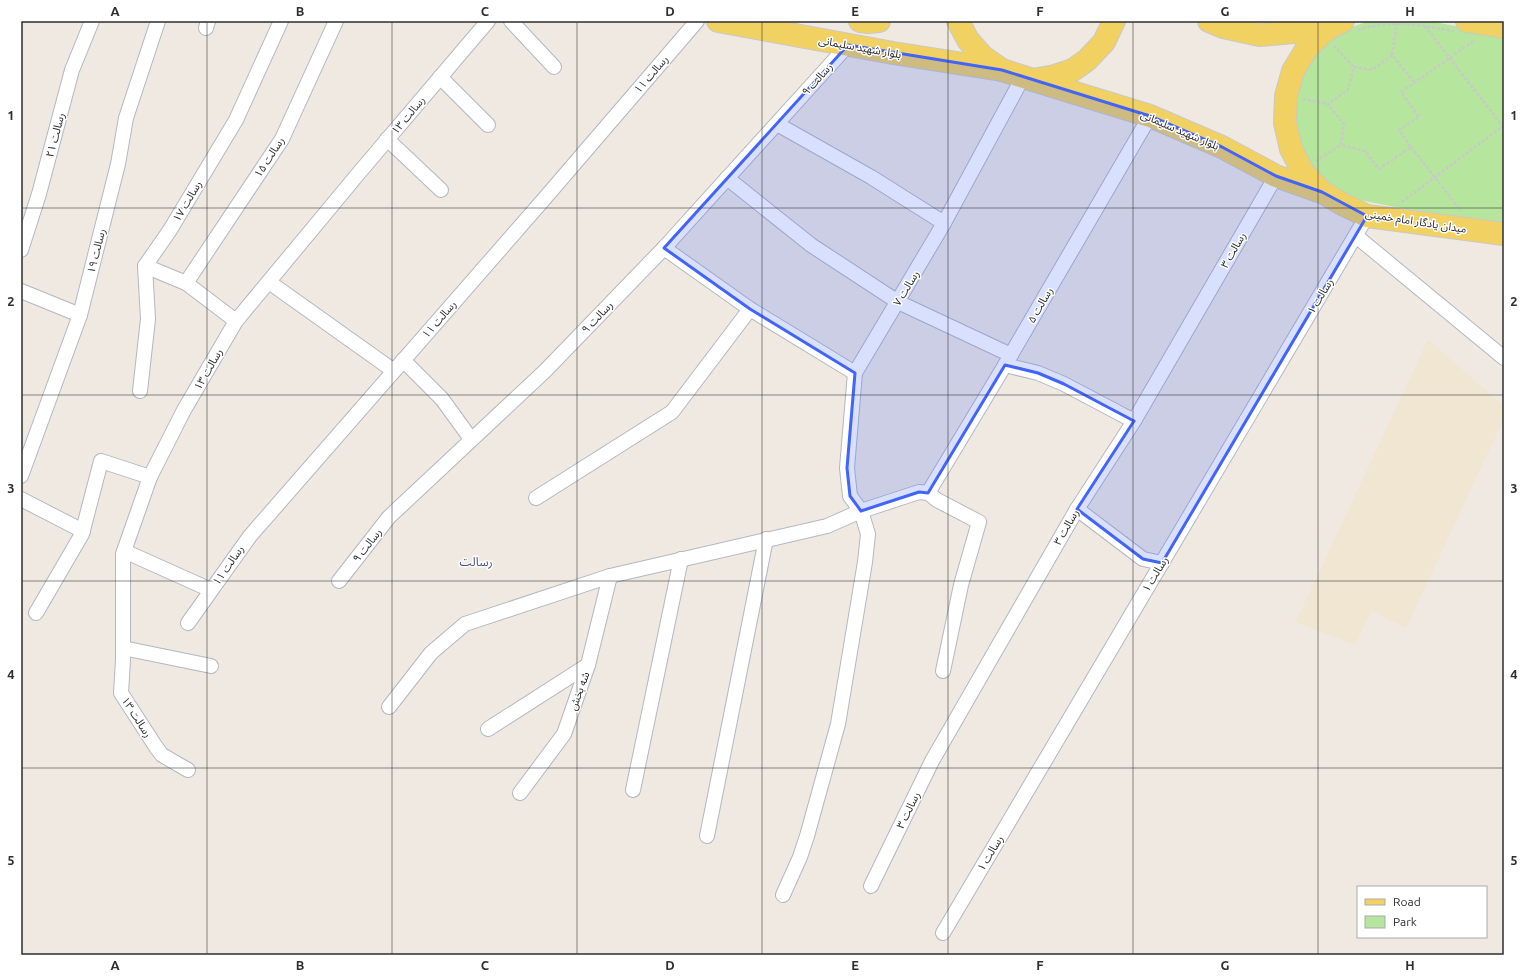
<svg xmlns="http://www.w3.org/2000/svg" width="1525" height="976" font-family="Ubuntu,'Noto Sans Arabic',sans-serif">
<rect width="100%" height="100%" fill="#efe9e1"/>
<path fill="#f0e6d1" d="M1428,340L1504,406V418L1406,628L1371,611L1355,645L1296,622Z"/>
<path fill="#b6e59e" d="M1369,21H1429L1504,35V224L1400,208L1354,199L1325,180L1301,154L1289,107L1314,51L1343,30Z"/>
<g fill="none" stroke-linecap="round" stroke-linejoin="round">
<g stroke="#b4b7c1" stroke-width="16">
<g id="minor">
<path d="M511,21L554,67"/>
<path d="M206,28L208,21"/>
<path d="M440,77L488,125"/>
<path d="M777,124L871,177L944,223"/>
<path d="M387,139L441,190"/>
<path d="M727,178L811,245L898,302L1011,355"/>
<path d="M1356,236L1504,358"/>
<path d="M664,248L750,309L855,373"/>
<path d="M21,250L39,194L72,70L92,21"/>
<path d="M145,266L186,283L236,321"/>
<path d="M269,282L394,371"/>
<path d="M186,283L282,139L336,21"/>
<path d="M21,291L80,315"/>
<path d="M403,360L442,399L471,439"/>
<path d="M1005,365L1038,373L1064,384L1134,421"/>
<path d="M140,391L148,319L145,266L170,230L236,120L281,21"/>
<path d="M21,476L80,315L118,164L126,118L158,21"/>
<path d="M928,493L1005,365L1150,116"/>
<path d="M536,498L672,412L750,309"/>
<path d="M21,499L83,531"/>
<path d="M1077,509L1143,559L1162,563"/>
<path d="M124,551L211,590"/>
<path d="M339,581L389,517L545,371L664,248L848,45"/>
<path d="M36,613L82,534L101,461L150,477"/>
<path d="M188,623L250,536L545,198L697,21"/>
<path d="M123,648L211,666"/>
<path d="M389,707L431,653L465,624L610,576L827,526L861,511L919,492L928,493L937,500L979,522L961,585L943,671"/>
<path d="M488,729L588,665"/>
<path d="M188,770L162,755L156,747L121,693L123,660V554L150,477L184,410L236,321L358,174L488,21"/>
<path d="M633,790L681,559"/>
<path d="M520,793L564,734L588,665L610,576"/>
<path d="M707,836L766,539"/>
<path d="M871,886L932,761L1077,509L1134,421L1276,176"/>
<path d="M783,895L800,857L807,836L838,724L865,562L868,534L861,511L850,496L847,468L855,373L944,223L1023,77"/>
<path d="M943,933L1367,216"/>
</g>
</g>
<g stroke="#c9c9c9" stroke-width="24">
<g id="primary">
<path d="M718,21L893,53L1002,70"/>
<path d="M860,21L868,22L879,21"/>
<path d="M958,21L968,40L982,56L1002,70L1033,80L1055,76L1073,70L1087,60L1104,42L1114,21"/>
<path d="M1209,21L1223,27L1260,35L1327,29"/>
<path d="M1343,21L1327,29L1307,48L1293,71L1286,96L1285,123L1291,149L1303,172L1322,192L1344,205L1367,216L1504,234"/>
<path d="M1467,21L1504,27"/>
<path d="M1033,80L1150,116L1222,147L1276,176L1318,191"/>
</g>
</g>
<g stroke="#c9c9c9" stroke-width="2.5" stroke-dasharray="3 2" stroke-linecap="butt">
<path d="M1425,26L1504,128"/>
<path d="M1358,30C1392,19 1420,25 1454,31"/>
<path d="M1334,46L1354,67"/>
<path d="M1392,55L1397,24"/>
<path d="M1414,82L1392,55L1372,70L1354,67L1348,90L1328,104L1344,124L1341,145L1365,151L1379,169L1411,147L1399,130L1419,117L1401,92L1475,40"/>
<path d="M1303,99L1328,104"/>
<path d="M1411,147L1461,211"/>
<path d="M1316,161L1341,145"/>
<path d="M1402,202L1504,125"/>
</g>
<use href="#minor" stroke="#fff" stroke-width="14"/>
<use href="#primary" stroke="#f2d163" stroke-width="22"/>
</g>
<path fill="#4264fb" fill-opacity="0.2" stroke="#4264fb" stroke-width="3" stroke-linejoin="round" d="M848,45L1002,70L1150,116L1222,147L1276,176L1322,192L1367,216L1162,563L1143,559L1077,509L1134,421L1064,384L1038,373L1005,365L928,493L919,492L861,511L850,496L847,468L855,373L750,309L664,248Z"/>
<path fill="none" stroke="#2e2e2e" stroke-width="1" stroke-opacity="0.55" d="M207,21V955M392,21V955M577,21V955M762,21V955M948,21V955M1133,21V955M1318,21V955M21,208H1504M21,395H1504M21,581H1504M21,768H1504"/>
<g text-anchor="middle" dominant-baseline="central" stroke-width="3" stroke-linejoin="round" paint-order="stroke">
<g font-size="11" fill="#2e2e2e" stroke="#fff">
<text transform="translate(860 47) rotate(10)">بلوار شهید سلیمانی</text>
<text transform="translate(651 74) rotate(-49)">رسالت ۱۱</text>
<text transform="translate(817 79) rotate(-48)">رسالت ۹</text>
<text transform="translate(408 115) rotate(-50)">رسالت ۱۳</text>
<text transform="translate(1180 130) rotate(23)">بلوار شهید سلیمانی</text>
<text transform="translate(55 135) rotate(-75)">رسالت ۲۱</text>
<text transform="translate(269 157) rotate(-57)">رسالت ۱۵</text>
<text transform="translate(187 201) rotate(-59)">رسالت ۱۷</text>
<text transform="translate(1416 221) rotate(9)">میدان یادگار امام خمینی</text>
<text transform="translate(1233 250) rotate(-60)">رسالت ۳</text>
<text transform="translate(96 251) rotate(-76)">رسالت ۱۹</text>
<text transform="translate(906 288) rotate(-59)">رسالت ۷</text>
<text transform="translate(1320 296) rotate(-59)">رسالت ۱</text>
<text transform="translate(1040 305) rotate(-60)">رسالت ۵</text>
<text transform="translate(597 317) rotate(-46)">رسالت ۹</text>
<text transform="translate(439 319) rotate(-49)">رسالت ۱۱</text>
<text transform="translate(208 369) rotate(-60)">رسالت ۱۳</text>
<text transform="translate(1066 527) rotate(-60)">رسالت ۳</text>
<text transform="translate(367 545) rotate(-52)">رسالت ۹</text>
<text transform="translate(228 565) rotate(-55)">رسالت ۱۱</text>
<text transform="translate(1155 574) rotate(-59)">رسالت ۱</text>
<text transform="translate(579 691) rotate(-70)">شه بخش</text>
<text transform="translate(137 717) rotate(57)">رسالت ۱۳</text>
<text transform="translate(908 810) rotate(-64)">رسالت ۳</text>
<text transform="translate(990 853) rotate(-59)">رسالت ۱</text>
</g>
<g font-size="12" fill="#4d5680" stroke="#fff">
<text x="476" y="561">رسالت</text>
</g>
</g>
<rect width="1525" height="976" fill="none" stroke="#ffffff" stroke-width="44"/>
<rect x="1357" y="886" width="130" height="52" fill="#ffffff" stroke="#ababab"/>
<rect x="1365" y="899" width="20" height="6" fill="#f2d163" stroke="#ababab"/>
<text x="1393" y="906" font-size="12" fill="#2e2e2e">Road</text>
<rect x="1365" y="916" width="20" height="12" fill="#b6e59e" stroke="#ababab"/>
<text x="1393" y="926" font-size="12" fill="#2e2e2e">Park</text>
<rect x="22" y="22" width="1481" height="932" fill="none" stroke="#2e2e2e" stroke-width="1.5"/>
<g font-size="13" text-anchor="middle" font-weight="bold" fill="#2e2e2e">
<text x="115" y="16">A</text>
<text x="300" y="16">B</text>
<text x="485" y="16">C</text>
<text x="670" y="16">D</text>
<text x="855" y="16">E</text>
<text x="1040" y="16">F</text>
<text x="1225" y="16">G</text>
<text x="1410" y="16">H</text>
<text x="11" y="120">1</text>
<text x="1514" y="120">1</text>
<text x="11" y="306">2</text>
<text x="1514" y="306">2</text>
<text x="11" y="493">3</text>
<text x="1514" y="493">3</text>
<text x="11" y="679">4</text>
<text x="1514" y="679">4</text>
<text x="11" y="865">5</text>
<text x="1514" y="865">5</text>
<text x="115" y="970">A</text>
<text x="300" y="970">B</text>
<text x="485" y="970">C</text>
<text x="670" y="970">D</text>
<text x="855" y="970">E</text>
<text x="1040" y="970">F</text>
<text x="1225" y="970">G</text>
<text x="1410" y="970">H</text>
</g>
</svg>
